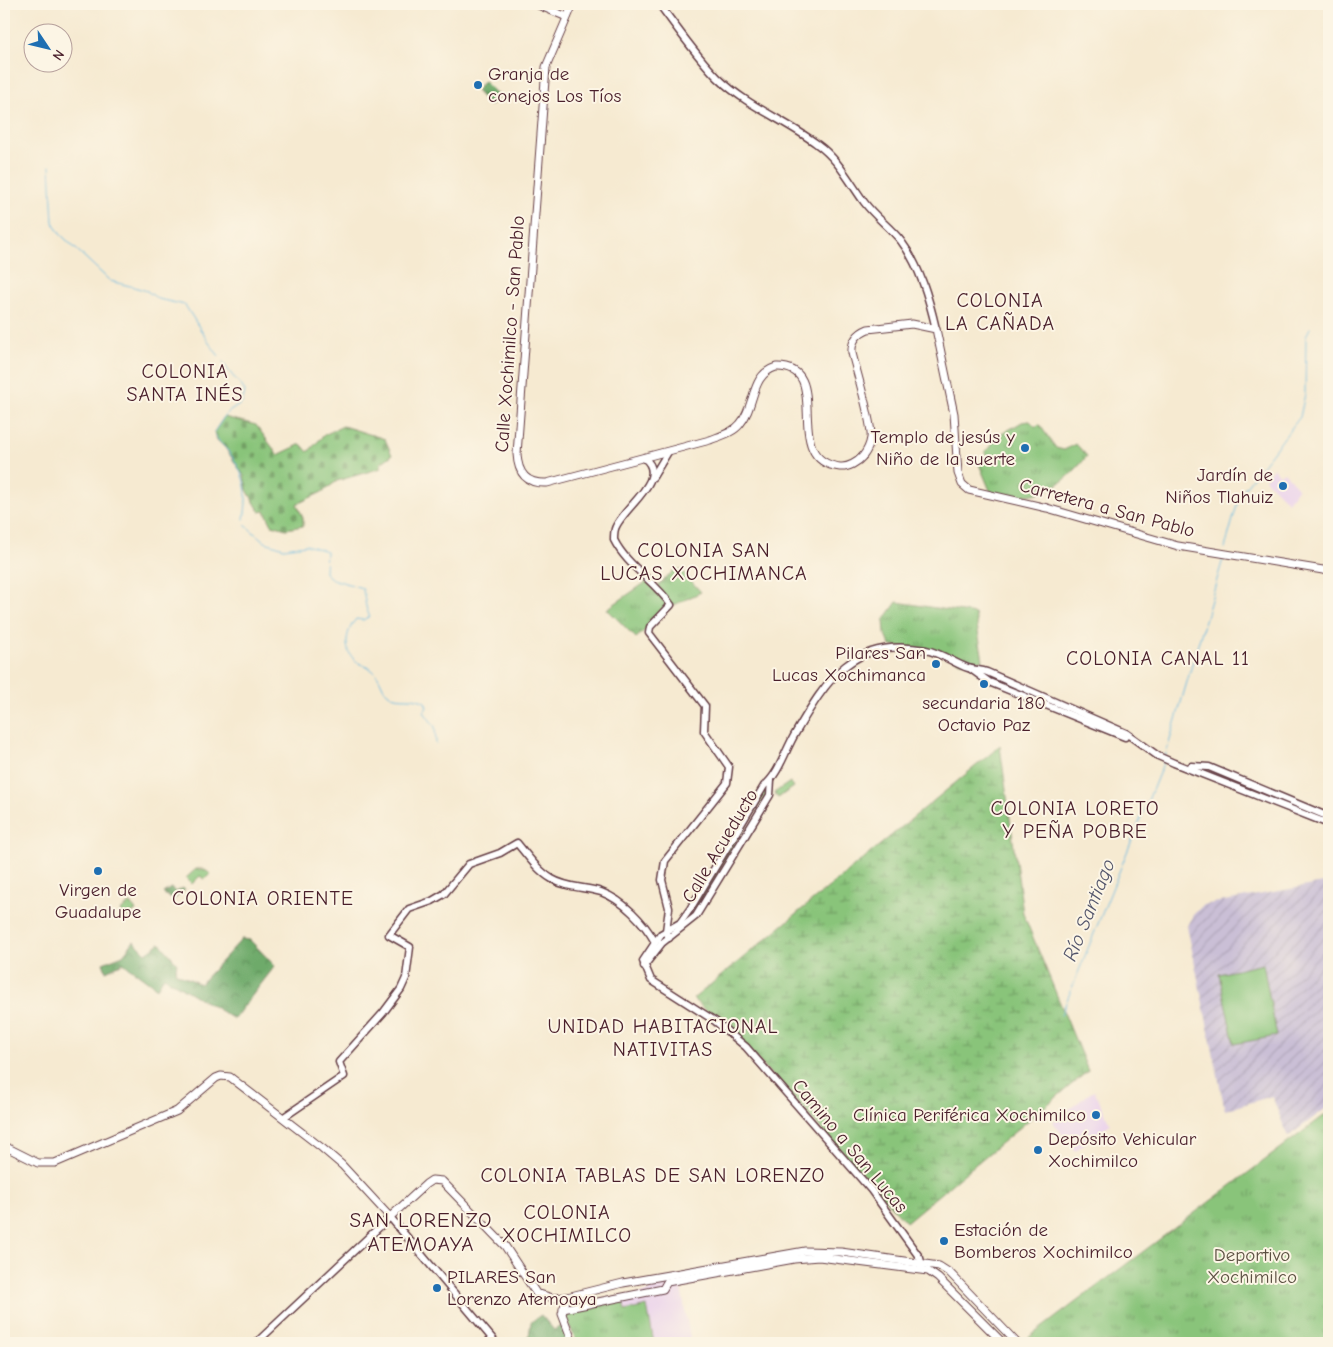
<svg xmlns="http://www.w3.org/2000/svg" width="1333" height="1347" font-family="'Comic Neue',sans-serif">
<defs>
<pattern id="industrial-furrows" width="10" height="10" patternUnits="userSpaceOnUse" patternTransform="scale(1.25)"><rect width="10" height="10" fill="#cabfd6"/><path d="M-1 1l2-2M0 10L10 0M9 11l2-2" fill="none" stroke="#afa4b8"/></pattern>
<pattern id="forest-crowns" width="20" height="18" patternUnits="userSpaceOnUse" patternTransform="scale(1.25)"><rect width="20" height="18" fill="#6eaa6a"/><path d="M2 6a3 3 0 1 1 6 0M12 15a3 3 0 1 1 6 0" fill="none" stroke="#5c8a57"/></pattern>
<pattern id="wetland-marsh" width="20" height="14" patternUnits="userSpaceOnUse" patternTransform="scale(1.25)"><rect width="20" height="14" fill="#89c47a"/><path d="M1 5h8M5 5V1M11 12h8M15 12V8" fill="none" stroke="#729f64"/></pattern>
<pattern id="cemetery-stones" width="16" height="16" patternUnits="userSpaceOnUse" patternTransform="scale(1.25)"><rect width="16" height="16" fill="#89c47a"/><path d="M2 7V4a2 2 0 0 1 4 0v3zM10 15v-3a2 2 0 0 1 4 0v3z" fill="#729f64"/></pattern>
<pattern id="park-tufts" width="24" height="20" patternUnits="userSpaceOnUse" patternTransform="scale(1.25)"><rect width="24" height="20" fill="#89c47a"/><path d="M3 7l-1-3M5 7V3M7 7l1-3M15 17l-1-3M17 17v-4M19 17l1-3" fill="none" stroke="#729f64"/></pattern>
</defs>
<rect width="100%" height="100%" fill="#fcf5e5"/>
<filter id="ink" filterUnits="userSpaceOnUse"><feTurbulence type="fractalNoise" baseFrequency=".02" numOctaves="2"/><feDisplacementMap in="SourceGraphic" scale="10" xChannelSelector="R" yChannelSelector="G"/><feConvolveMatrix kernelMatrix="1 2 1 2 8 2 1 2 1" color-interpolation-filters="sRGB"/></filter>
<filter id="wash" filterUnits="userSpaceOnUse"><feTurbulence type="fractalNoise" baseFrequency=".0096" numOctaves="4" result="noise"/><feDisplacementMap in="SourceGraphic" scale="20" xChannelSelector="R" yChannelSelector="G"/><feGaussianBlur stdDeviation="1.12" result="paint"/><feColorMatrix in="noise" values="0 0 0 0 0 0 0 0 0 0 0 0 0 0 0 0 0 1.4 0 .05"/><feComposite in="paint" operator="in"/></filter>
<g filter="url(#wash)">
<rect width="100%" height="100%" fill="#f6ead1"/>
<g fill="#ead1ec">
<path d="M1273,468L1280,475L1284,472L1298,488L1288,502L1265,479Z"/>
<path d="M1094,1090L1110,1124L1075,1151L1053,1122Z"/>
<path d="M680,1282L691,1343H654L647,1307L625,1311L623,1300L666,1285Z"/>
</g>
<path fill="url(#industrial-furrows)" d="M1329,882V1106L1288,1137L1272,1096L1225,1110L1187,926L1193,915L1203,905Z"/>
<g fill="#89c47a" stroke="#6a7252">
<path d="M196,869H203L211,874L204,879L200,876L192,884L186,878Z"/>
<path d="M131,903L136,911L125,918L120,911Z"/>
<path d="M1263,964L1277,1036L1234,1044L1219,974Z"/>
</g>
<g fill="url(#forest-crowns)" stroke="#5c644a">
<path d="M484,81L499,96L490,106L476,91Z"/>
<path d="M171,888L176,892L183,888L185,890L173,900L163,893Z"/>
<path d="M242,939L250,940L275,966L234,1019L164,977L157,988L123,963L106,971L103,963L123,955L134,941L146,953L160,943L177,963L175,972L200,984Z"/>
<path d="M541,1315L554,1330L561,1326L570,1343H531L529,1336L531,1322Z"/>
</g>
<path fill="url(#wetland-marsh)" stroke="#6a7252" d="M1000,746L1023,913L1088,1071L906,1222L746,1047L693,999Z"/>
<path fill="url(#cemetery-stones)" stroke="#6a7252" d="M224,417L256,425L278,455L301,444L308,452L324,435L343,426L385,439L392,455L381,463V468L337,481L322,492L297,504L303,518V526L286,529L272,525L265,511L260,512L247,490L244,476L226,449L217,440L214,432Z"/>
<g fill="url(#park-tufts)" stroke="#6a7252">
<path d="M1030,421L1036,427L1039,424L1056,448L1064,450L1076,444L1087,456C1060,491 1035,501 991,493L979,464L987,458L985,451L991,447L993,439L1022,422Z"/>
<path d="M675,569L681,570L701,592L674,605L636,638L607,609L649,580L656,588Z"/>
<path d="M897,602L975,614L983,660L961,662L939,652L891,646L885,634L884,620Z"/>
<path d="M790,782L794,787L778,798L774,793Z"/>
<path d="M769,785L767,794L732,848L698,909L692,907L762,791Z"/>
<path d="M1329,1112V1343H1033L1028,1338Z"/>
<path d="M623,1300L625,1311L647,1306L654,1343H577L565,1315L566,1311Z"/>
</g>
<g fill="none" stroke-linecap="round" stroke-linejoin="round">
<g stroke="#65b8e1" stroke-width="1">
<path d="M50,166L53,222L60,234L110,281L134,287L147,291L158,299L185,305L209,343L219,356"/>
<path d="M223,362C229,374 238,380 245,391L242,403L226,414L214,432C217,441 222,444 228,451C245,474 249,491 244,519"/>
<path d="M245,525L265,542L284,548L306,545L326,551L325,573L332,579L362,588C366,598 364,607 370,616L363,620L356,619C346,631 342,650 356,661C362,666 371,667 376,674C383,682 382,694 395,697C406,699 414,696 425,702L427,707L424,712L435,727L436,744"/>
<path d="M1225,548L1240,494L1300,417L1305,394L1306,336L1310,328"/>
<path d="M1165,757L1223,559"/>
<path d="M1061,1015L1164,761"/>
</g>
</g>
</g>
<g filter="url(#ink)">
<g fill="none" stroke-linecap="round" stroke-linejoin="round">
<g stroke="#643d44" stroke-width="9">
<g id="tertiary">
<path d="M659,4C678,29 696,56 718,78C747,106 785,120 817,144C838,159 849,181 864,202C875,217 890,227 901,241C920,266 929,299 936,329"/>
<path d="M644,458C671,478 621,509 615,529C614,532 614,537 614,540C627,566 655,581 671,605L650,627L649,633L705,706L704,731L729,767L727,783L665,861L662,880L669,908L666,931L669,938"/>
<path d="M653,477L668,452"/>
<path d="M971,669L989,682L1125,737"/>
<path d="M1191,766L1209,767L1329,817"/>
<path d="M644,966L662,943L696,916L770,795L771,780"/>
<path d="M284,1117L344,1076L339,1062L383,1013L401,989L406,978L410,947L389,935L409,909L432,901L444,894L469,864L500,853L517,843C527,855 538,871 552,879C567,888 585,887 601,892C623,900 644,922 655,942"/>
<path d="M922,1266L920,1258L871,1190L746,1047L715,1021L651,980L643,961L661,934L680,923L690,909L764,786C779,774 785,751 795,734C827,679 853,636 926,650C941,653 954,663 968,668C974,670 981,670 987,672L1126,733L1158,756L1174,763L1329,824"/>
<path d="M256,1343L390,1217L496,1343"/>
</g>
</g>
<g stroke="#643d44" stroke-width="9">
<g id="secondary">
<path d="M536,4L567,17"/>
<path d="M573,4L546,67L517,454C518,474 527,484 547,483L710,440C720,436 733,433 740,424C756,406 750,375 776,367C836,365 778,460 840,467C848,468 858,462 863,456C867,451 870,444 871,438C873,425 856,370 852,353C851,341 858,333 868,329L912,324L936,329L954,414L958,473L962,484L969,490L1047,508L1178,546L1329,571"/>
<path d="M4,1146L38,1163H55L177,1111L216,1078L221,1076L230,1077L322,1148L342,1165L390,1217L426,1184L432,1180L442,1181L505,1246L536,1293L553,1298L567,1297"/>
<path d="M563,1309L663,1289L667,1282L794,1259L819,1257L928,1271L938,1278L1003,1343"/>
<path d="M573,1343L562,1314L567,1297L623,1283L805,1251L841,1252L939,1266L950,1273L1017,1343"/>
</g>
</g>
<use href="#tertiary" stroke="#fff" stroke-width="6"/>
<use href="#secondary" stroke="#fff" stroke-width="7"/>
</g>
</g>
<g fill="#1f6fb2" stroke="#fcf5e5" stroke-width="2">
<circle cx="478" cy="85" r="5"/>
<circle cx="1025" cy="448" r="5"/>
<circle cx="1283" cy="486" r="5"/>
<circle cx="936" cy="664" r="5"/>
<circle cx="984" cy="684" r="5"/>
<circle cx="98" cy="871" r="5"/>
<circle cx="1096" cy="1115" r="5"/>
<circle cx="1038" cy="1150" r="5"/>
<circle cx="944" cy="1241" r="5"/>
<circle cx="437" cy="1288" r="5"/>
</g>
<g text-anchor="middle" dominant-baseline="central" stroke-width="4" stroke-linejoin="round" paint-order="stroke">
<g font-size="19" fill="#4a1f2b" stroke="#fcf5e5" text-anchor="start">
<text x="488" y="74">Granja de<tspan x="488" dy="22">conejos Los Tíos</tspan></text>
<text x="1015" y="437" text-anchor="end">Templo de jesús y<tspan x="1015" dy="22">Niño de la suerte</tspan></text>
<text x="1273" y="475" text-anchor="end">Jardín de<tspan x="1273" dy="22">Niños Tlahuiz</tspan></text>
<text x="926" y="653" text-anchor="end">Pilares San<tspan x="926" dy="22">Lucas Xochimanca</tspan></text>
<text x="984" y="703" text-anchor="middle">secundaria 180<tspan x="984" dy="22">Octavio Paz</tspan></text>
<text x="98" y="890" text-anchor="middle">Virgen de<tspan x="98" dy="22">Guadalupe</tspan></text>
<text x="1086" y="1115" text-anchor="end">Clínica Periférica Xochimilco</text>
<text x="1048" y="1139">Depósito Vehicular<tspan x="1048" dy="22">Xochimilco</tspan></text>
<text x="954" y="1230">Estación de<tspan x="954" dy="22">Bomberos Xochimilco</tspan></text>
<text x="447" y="1277">PILARES San<tspan x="447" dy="22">Lorenzo Atemoaya</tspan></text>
</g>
<g font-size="19" fill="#4a1f2b" stroke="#fcf5e5">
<text transform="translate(510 334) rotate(-86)">Calle Xochimilco - San Pablo</text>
<text transform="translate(1107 508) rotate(15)">Carretera a San Pablo</text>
<text transform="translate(720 846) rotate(-59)">Calle Acueducto</text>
<text transform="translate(850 1146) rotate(50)">Camino a San Lucas</text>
</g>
<g font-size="19" fill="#5d5143" stroke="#fcf5e5">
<text x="1252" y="1255">Deportivo<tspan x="1252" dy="22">Xochimilco</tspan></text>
</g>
<g font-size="20" letter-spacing="1" fill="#4a1f2b" stroke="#fcf5e5">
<text x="1000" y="300">COLONIA<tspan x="1000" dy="23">LA CAÑADA</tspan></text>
<text x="185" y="371">COLONIA<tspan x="185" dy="23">SANTA INÉS</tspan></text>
<text x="704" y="550">COLONIA SAN<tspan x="704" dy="23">LUCAS XOCHIMANCA</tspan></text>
<text x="1158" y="658">COLONIA CANAL 11</text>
<text x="1075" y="808">COLONIA LORETO<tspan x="1075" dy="23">Y PEÑA POBRE</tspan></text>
<text x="263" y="898">COLONIA ORIENTE</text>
<text x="663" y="1026">UNIDAD HABITACIONAL<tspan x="663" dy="23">NATIVITAS</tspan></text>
<text x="653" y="1175">COLONIA TABLAS DE SAN LORENZO</text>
<text x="567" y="1212">COLONIA<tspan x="567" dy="23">XOCHIMILCO</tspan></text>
</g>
<g font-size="20" font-style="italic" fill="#53556b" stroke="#fcf5e5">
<text transform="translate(1089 910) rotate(-68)">Río Santiago</text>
</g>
<g font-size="21" letter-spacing="1" fill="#4a1f2b" stroke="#fcf5e5">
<text x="421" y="1220">SAN LORENZO<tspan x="421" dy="24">ATEMOAYA</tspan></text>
</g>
</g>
<rect width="1333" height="1347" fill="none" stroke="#fcf5e5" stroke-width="20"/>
<g transform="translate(48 48) rotate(125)"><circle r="24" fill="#fcf5e5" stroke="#b59f9b"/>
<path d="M0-4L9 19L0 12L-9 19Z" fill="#1f6fb2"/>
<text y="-8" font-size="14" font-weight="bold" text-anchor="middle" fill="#4a1f2b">N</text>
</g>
</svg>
